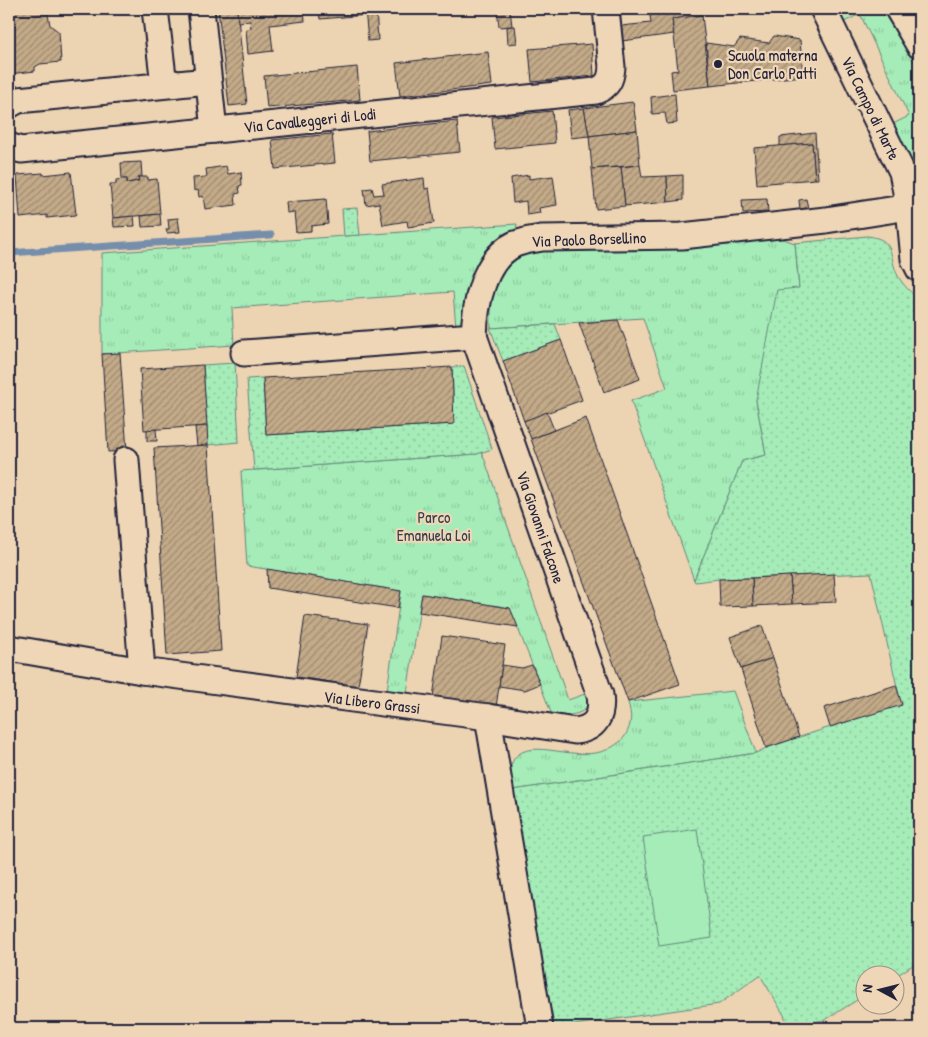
<svg xmlns="http://www.w3.org/2000/svg" width="928" height="1037" font-family="'Patrick Hand',sans-serif">
<defs>
<pattern id="grass-tufts" width="24" height="20" patternUnits="userSpaceOnUse" patternTransform="scale(1.25)"><rect width="24" height="20" fill="#a5ecb8"/><path d="M3 7l-1-3M5 7V3M7 7l1-3M15 17l-1-3M17 17v-4M19 17l1-3" fill="none" stroke="#8eca9f"/></pattern>
<pattern id="garden-dots" width="8" height="8" patternUnits="userSpaceOnUse" patternTransform="scale(1.25)"><rect width="8" height="8" fill="#a5ecb8"/><path d="M2 2h.1M6 6h.1" fill="none" stroke="#8eca9f" stroke-width="1.8" stroke-linecap="round"/></pattern>
<pattern id="building-hatch" width="6" height="6" patternUnits="userSpaceOnUse" patternTransform="scale(1.25)"><rect width="6" height="6" fill="#c3aa88"/><path d="M-1 1l2-2M0 6l6-6M5 7l2-2" fill="none" stroke="#9e8a70"/></pattern>
</defs>
<rect width="100%" height="100%" fill="#ecd3b1"/>
<filter id="ink" filterUnits="userSpaceOnUse"><feTurbulence type="fractalNoise" baseFrequency=".02" numOctaves="2"/><feDisplacementMap in="SourceGraphic" scale="10" xChannelSelector="R" yChannelSelector="G"/><feConvolveMatrix kernelMatrix="1 2 1 2 8 2 1 2 1" color-interpolation-filters="sRGB"/></filter>
<g filter="url(#ink)">
<g fill="url(#grass-tufts)" stroke="#64877a">
<path d="M838,9H881L919,70V198L912,163L893,124L909,116L860,14L844,22Z"/>
<path d="M517,224L516,231L506,234L495,243L473,276L466,296L463,326L456,327L453,292L232,308L234,345L102,354V253Z"/>
<path d="M763,236L783,239L795,243L799,289L756,400L766,455L742,461L694,580L631,401L667,388L643,318L491,328C490,309 493,273 510,261C516,256 524,253 531,249Z"/>
<path d="M482,452L568,700L585,694C596,717 564,716 552,715L510,608L422,594L407,693L387,691L401,591L247,566L241,471L477,454Z"/>
<path d="M733,691L756,753L513,790C511,778 507,762 519,754C538,739 585,766 614,746C618,743 622,741 625,736C632,724 632,716 628,702Z"/>
</g>
<g fill="url(#garden-dots)" stroke="#64877a">
<path d="M357,208L360,235L344,236L342,209Z"/>
<path d="M867,236C897,239 888,257 898,276C903,285 911,293 919,299V961L896,976L866,974L865,995L825,1020L788,1026L784,1015L760,975L719,1004L554,1028L513,790L756,753L766,748L901,704L871,573L719,579L695,582L694,580L742,461L766,455L756,400L777,290L799,288L795,243Z"/>
<path d="M555,324L561,340L503,361L490,328Z"/>
<path d="M235,363L239,442L208,445L203,365Z"/>
<path d="M464,366L492,449L477,454L254,470L247,379L263,378L266,435L454,424L452,367Z"/>
</g>
<path fill="#a5ecb8" stroke="#64877a" d="M697,829L712,938L659,946L643,837Z"/>
<g fill="none" stroke-linecap="round" stroke-linejoin="round">
<path stroke="#758eac" stroke-width="7" d="M9,253L271,235"/>
</g>
<g fill="url(#building-hatch)" stroke="#22223b">
<path d="M9,9H47L50,25L59,32L61,62L40,64L35,67V71L9,74Z"/>
<path d="M218,9H237L247,104L229,106Z"/>
<path d="M237,9H304L305,21L270,25L273,51L248,54L246,29L251,28L250,21L238,22Z"/>
<path d="M304,9H365L366,15L320,19L319,13L304,14Z"/>
<path d="M365,9H376L378,40L368,41Z"/>
<path d="M497,9H510L512,26L499,27Z"/>
<path d="M649,9H692L693,17L672,19L674,34L622,41L620,26L651,23Z"/>
<path d="M702,15L710,86L673,90L671,71L678,70L672,19Z"/>
<path d="M512,26H515L517,43L508,44L507,27Z"/>
<path d="M774,36L800,40L803,76L710,86L706,43L734,47L740,39L769,43Z"/>
<path d="M592,44L594,76L532,82L529,49Z"/>
<path d="M488,52L492,85L400,96L396,63Z"/>
<path d="M357,67L360,100L267,108L264,76Z"/>
<path d="M675,94L677,123L667,124L665,113L652,114L651,97Z"/>
<path d="M633,102L637,130L589,136L584,108Z"/>
<path d="M584,108L589,136L571,138L568,110Z"/>
<path d="M552,111L555,143L495,149L492,117Z"/>
<path d="M457,121L460,152L370,161L367,131Z"/>
<path d="M637,130L640,165L592,169L589,136Z"/>
<path d="M815,133L818,179H815L812,143L780,146V137Z"/>
<path d="M332,134L335,163L275,169L272,140Z"/>
<path d="M812,143L815,179L757,184L754,148Z"/>
<path d="M141,162L142,177H138L139,181L127,183V179H122L121,163Z"/>
<path d="M640,165L642,177L667,176L668,202L625,206L621,167Z"/>
<path d="M226,166L228,174L241,172L242,185L239,186L240,193L235,194L236,205L205,209L203,196L199,197L198,190L194,191L193,178L207,177L206,169Z"/>
<path d="M621,167L625,206L596,209L592,169Z"/>
<path d="M71,172L76,214L75,215L47,218V215L20,218L17,175L43,173V175Z"/>
<path d="M529,175V179L553,176L557,205L539,208L540,213L527,215L526,201L513,203L511,178Z"/>
<path d="M683,175V200L668,202L667,176Z"/>
<path d="M138,177H148V180L157,179L160,214L113,218L110,184H116V180L122,179H127V183L139,181Z"/>
<path d="M424,178L425,189L429,188L434,223L408,227L407,221L383,225L379,203L366,205L364,189L372,188L374,195L384,194L382,184Z"/>
<path d="M326,199L328,224L311,226V231L296,232L294,212L287,213L286,202Z"/>
<path d="M767,199L768,212L743,213L742,200Z"/>
<path d="M806,199L808,208L800,209L799,200Z"/>
<path d="M160,214L161,226L142,227L141,216Z"/>
<path d="M134,216L135,226L114,227L113,218Z"/>
<path d="M178,218L180,232L167,233L166,229H169L168,219Z"/>
<path d="M618,320L640,379L604,392L579,323Z"/>
<path d="M561,340L582,400L524,421L503,361Z"/>
<path d="M120,353L127,451L108,452L102,354Z"/>
<path d="M203,365L207,426L144,430L140,369Z"/>
<path d="M452,367L454,424L266,435L263,378Z"/>
<path d="M547,412L554,430L531,439L524,421Z"/>
<path d="M586,418L680,684L628,702L531,439Z"/>
<path d="M207,426L208,445L197,446L195,427Z"/>
<path d="M156,429L157,441H147V430Z"/>
<path d="M208,445L221,651L167,655L154,448Z"/>
<path d="M267,569L401,591L398,608L268,588Z"/>
<path d="M834,574L836,602L792,604L790,576Z"/>
<path d="M790,576L792,604L753,606L752,578Z"/>
<path d="M752,578L753,606L720,607L719,579Z"/>
<path d="M422,594L510,608L518,627L419,612Z"/>
<path d="M305,616L368,624L358,686L296,677Z"/>
<path d="M762,626L773,658L741,669L730,637Z"/>
<path d="M442,636L505,645L496,707L433,697Z"/>
<path d="M773,658L799,737L766,748L741,669Z"/>
<path d="M502,665L522,668L532,665L540,684L525,690L499,686Z"/>
<path d="M896,685L902,705L830,727L824,708Z"/>
</g>
<g fill="none" stroke-linecap="round" stroke-linejoin="round">
<g stroke="#22223b" stroke-width="29">
<g id="minor">
<path d="M155,9L163,76L165,80L176,84"/>
<path d="M201,9L214,130"/>
<path d="M823,9L902,172L909,207L914,259L919,269"/>
<path d="M898,9L919,45"/>
<path d="M9,105L18,100L208,81"/>
<path d="M9,146L21,150L596,91C608,86 611,80 612,67L606,9"/>
<path d="M244,353L474,336C475,305 483,259 515,244C524,241 533,239 542,238L682,236L826,220L909,207"/>
<path d="M126,460L142,671"/>
<path d="M9,648L142,671L488,717L575,731C596,729 603,715 600,695L474,336"/>
<path d="M488,717L540,1028"/>
</g>
</g>
<use href="#minor" stroke="#eed6b7" stroke-width="25"/>
</g>
</g>
<circle fill="#22223b" stroke="#eed6b7" stroke-width="2" cx="718" cy="64" r="5"/>
<g text-anchor="middle" dominant-baseline="central" stroke-width="4.5" stroke-linejoin="round" paint-order="stroke">
<g font-size="16" fill="#22223b" stroke="#eed6b7" text-anchor="start">
<text x="728" y="55">Scuola materna<tspan x="728" dy="18">Don Carlo Patti</tspan></text>
</g>
<g font-size="16" fill="#22223b" stroke="#eed6b7">
<text transform="translate(871 108) rotate(64)">Via Campo di Marte</text>
<text transform="translate(310 120) rotate(-6)">Via Cavalleggeri di Lodi</text>
<text transform="translate(589 239) rotate(-2)">Via Paolo Borsellino</text>
<text transform="translate(541 527) rotate(71)">Via Giovanni Falcone</text>
<text transform="translate(372 702) rotate(7)">Via Libero Grassi</text>
</g>
<g font-size="16" fill="#36404e" stroke="#eed6b7">
<text x="434" y="517">Parco<tspan x="434" dy="18">Emanuela Loi</tspan></text>
</g>
</g>
<rect width="928" height="1037" fill="none" stroke="#eed6b7" stroke-width="30"/>
<rect x="15" y="15" width="898" height="1007" fill="none" stroke="#22223b" stroke-width="2" filter="url(#ink)"/>
<g transform="translate(880 990) rotate(277)"><circle r="24" fill="#eed6b7" stroke="#9c8e85"/>
<path d="M0-4L9 19L0 12L-9 19Z" fill="#22223b"/>
<text y="-8" font-size="14" font-weight="bold" text-anchor="middle" fill="#22223b">N</text>
</g>
</svg>
